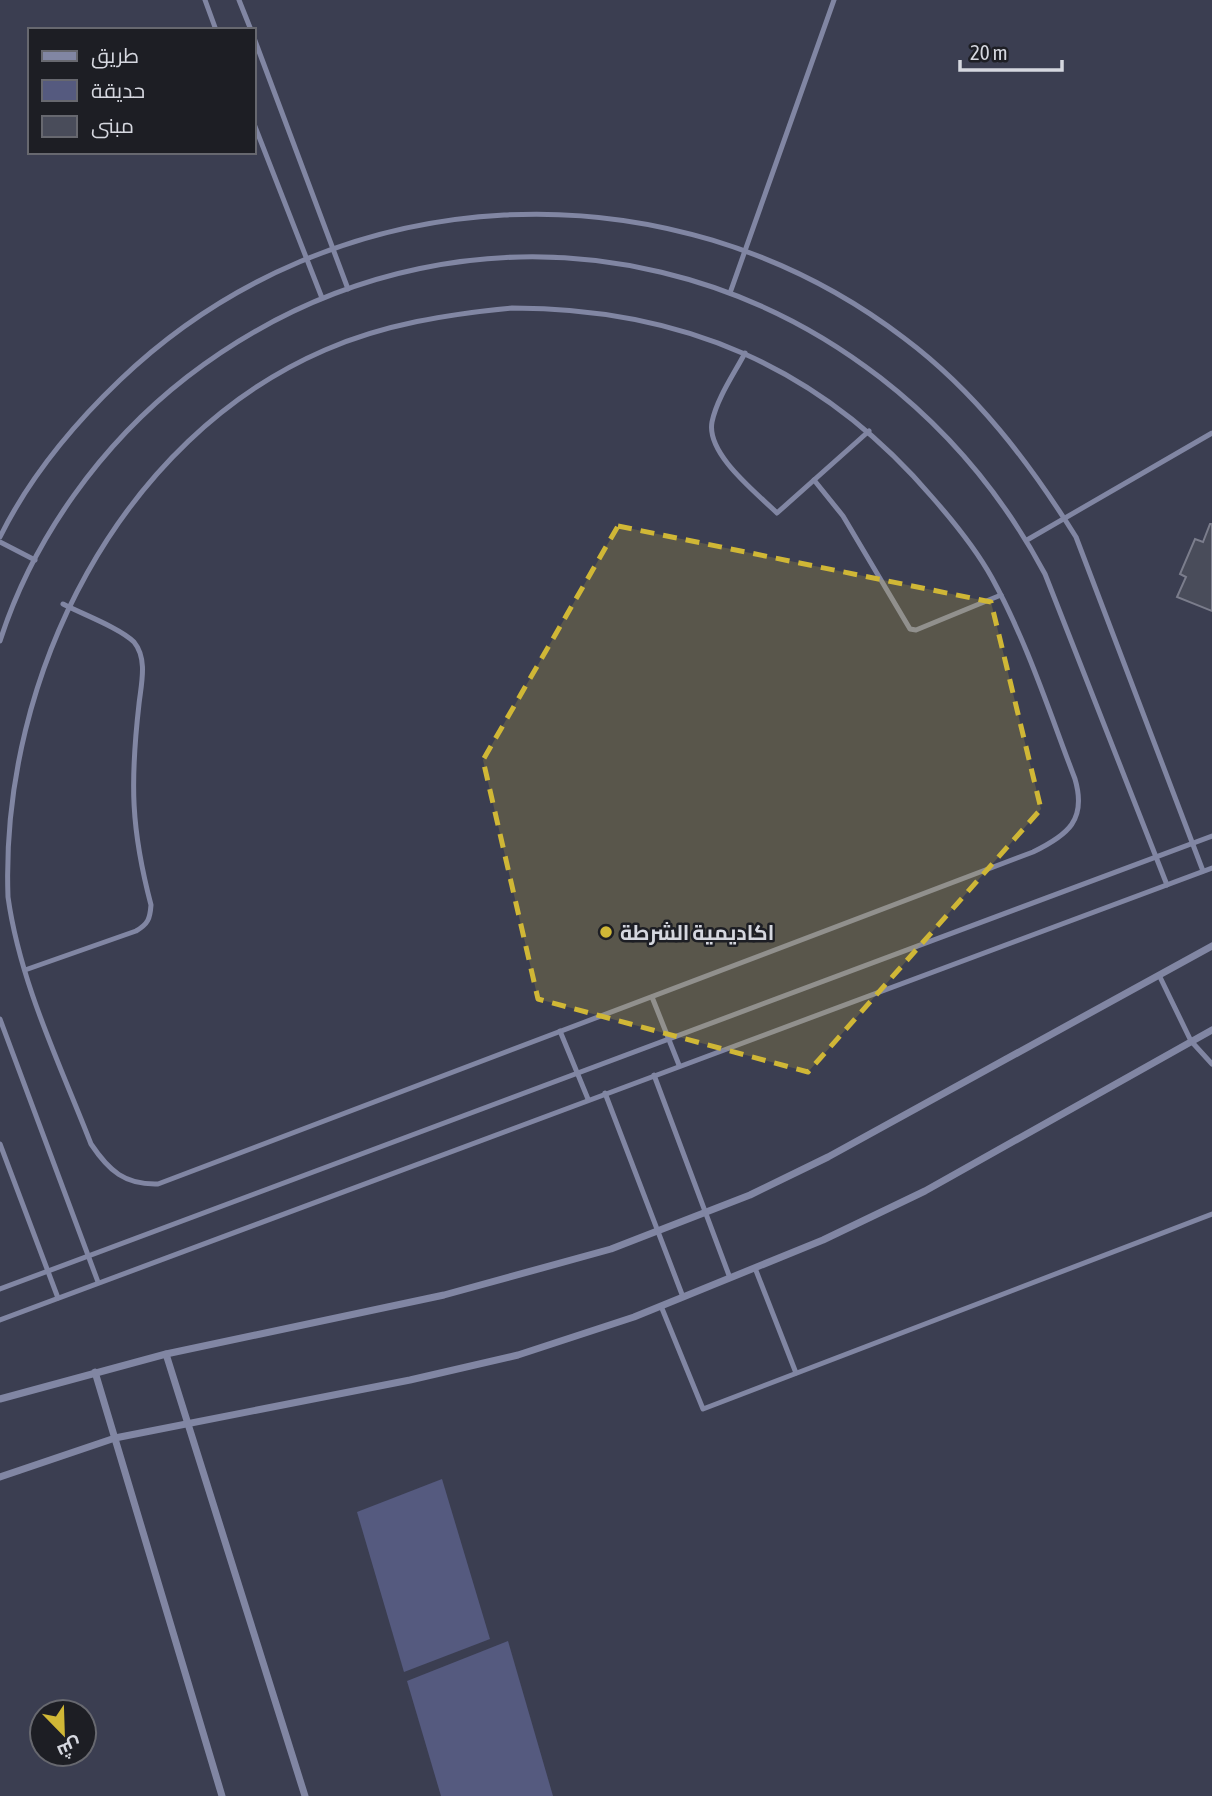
<svg xmlns="http://www.w3.org/2000/svg" width="1212" height="1796" font-family="'Asap Condensed',Cairo,sans-serif">
<rect width="100%" height="100%" fill="#343643"/>
<path fill="#3b3e51" fill-rule="evenodd" d="M0,0H1212V1796H0ZM30,30H254V152H30ZM42,1712H84V1754H42Z"/>
<g fill="#555a7f">
<path d="M442,1479L490,1639L404,1672L357,1512Z"/>
<path d="M508,1641L553,1796H441L407,1681Z"/>
</g>
<path fill="#494c5a" stroke="#7b7d8c" stroke-width="2" d="M1210,524H1212V611L1177,597L1186,577L1180,574L1195,539L1203,542Z"/>
<g fill="none" stroke-linecap="round" stroke-linejoin="round">
<g stroke="#8186a3" stroke-width="5">
<path d="M205,0L216,30"/>
<path d="M239,0L251,30"/>
<path d="M254,38L348,289"/>
<path d="M254,124L322,298"/>
<path d="M730,293L834,0"/>
<path d="M512,308C682,308 821,367 932,497C954,522 976,549 992,578C1027,642 1049,711 1075,779C1087,820 1068,835 1033,852L158,1184C125,1185 109,1171 91,1144C60,1064 20,983 8,897C0,675 121,438 325,350C384,324 449,314 512,308Z"/>
<path d="M745,353C734,374 717,398 712,422C706,454 757,493 777,513L869,431"/>
<path d="M814,480L843,516L910,629L916,630L1001,595"/>
<path d="M0,537C29,478 73,425 120,380C334,175 669,159 904,338C976,392 1029,462 1076,537L1203,871"/>
<path d="M1027,540L1212,433"/>
<path d="M0,542L35,560"/>
<path d="M0,641C33,538 102,443 187,377C478,153 875,256 1045,574L1167,885"/>
<path d="M25,970L136,931C148,924 150,919 151,905C131,829 130,783 139,704C141,685 148,659 134,642C120,628 82,614 63,604"/>
<path d="M1159,975L1191,1041L1212,1064"/>
<path d="M652,997L679,1065"/>
<path d="M0,1019L98,1282"/>
<path d="M560,1031L588,1099"/>
<path d="M654,1075L730,1278"/>
<path d="M605,1093L683,1297"/>
<path d="M0,1144L58,1298"/>
<path d="M755,1268L796,1373"/>
<path d="M0,1289L1212,836"/>
<path d="M661,1306L703,1409L1212,1214"/>
<path d="M0,1320L1212,868"/>
</g>
<g stroke="#8186a3" stroke-width="7">
<path d="M166,1354L305,1796"/>
<path d="M95,1372L222,1796"/>
<path d="M0,1399L166,1354L444,1295L611,1249L750,1195L828,1157L1212,946"/>
<path d="M0,1477L115,1438L410,1380L518,1355L634,1317L823,1240L925,1191L1212,1030"/>
</g>
</g>
<path fill="#d0b736" fill-opacity="0.2" stroke="#d0b736" stroke-width="5" stroke-dasharray="14 9" stroke-linejoin="round" d="M618,526L991,602L1041,809L808,1072L538,999L483,760Z"/>
<circle fill="#d0b736" stroke="#1d1e24" stroke-width="2.5" cx="606" cy="932" r="7"/>
<g text-anchor="middle" dominant-baseline="central" stroke-width="5" stroke-linejoin="round" paint-order="stroke">
<g font-size="21" font-weight="bold" fill="#d5d7df" stroke="#1d1e24" text-anchor="start">
<text x="620" y="932">اكاديمية الشرطة</text>
</g>
</g>
<rect x="28" y="28" width="228" height="126" fill="#1d1e24" stroke="#67686f" stroke-width="2"/>
<rect x="42" y="51" width="35" height="10" fill="#8186a3" stroke="#67686f" stroke-width="2"/>
<text x="91" y="63" font-size="21" fill="#d5d7df">طريق</text>
<rect x="42" y="80" width="35" height="21" fill="#555a7f" stroke="#67686f" stroke-width="2"/>
<text x="91" y="98" font-size="21" fill="#d5d7df">حديقة</text>
<rect x="42" y="116" width="35" height="21" fill="#494c5a" stroke="#67686f" stroke-width="2"/>
<text x="91" y="133" font-size="21" fill="#d5d7df">مبنى</text>
<g transform="translate(63 1733) rotate(157)"><circle r="33" fill="#1d1e24" stroke="#67686f" stroke-width="2"/>
<path d="M0-5L12 26L0 18L-12 26Z" fill="#d0b736"/>
<text y="-10" font-size="19" font-weight="bold" text-anchor="middle" fill="#d5d7df">ش</text>
</g>
<path d="M960 60v10h102v-10" fill="none" stroke="#d5d7df" stroke-width="3.5"/>
<text x="970" y="60" font-size="21" fill="#d5d7df" stroke="#1d1e24" stroke-width="5" paint-order="stroke">20 m</text>
</svg>
